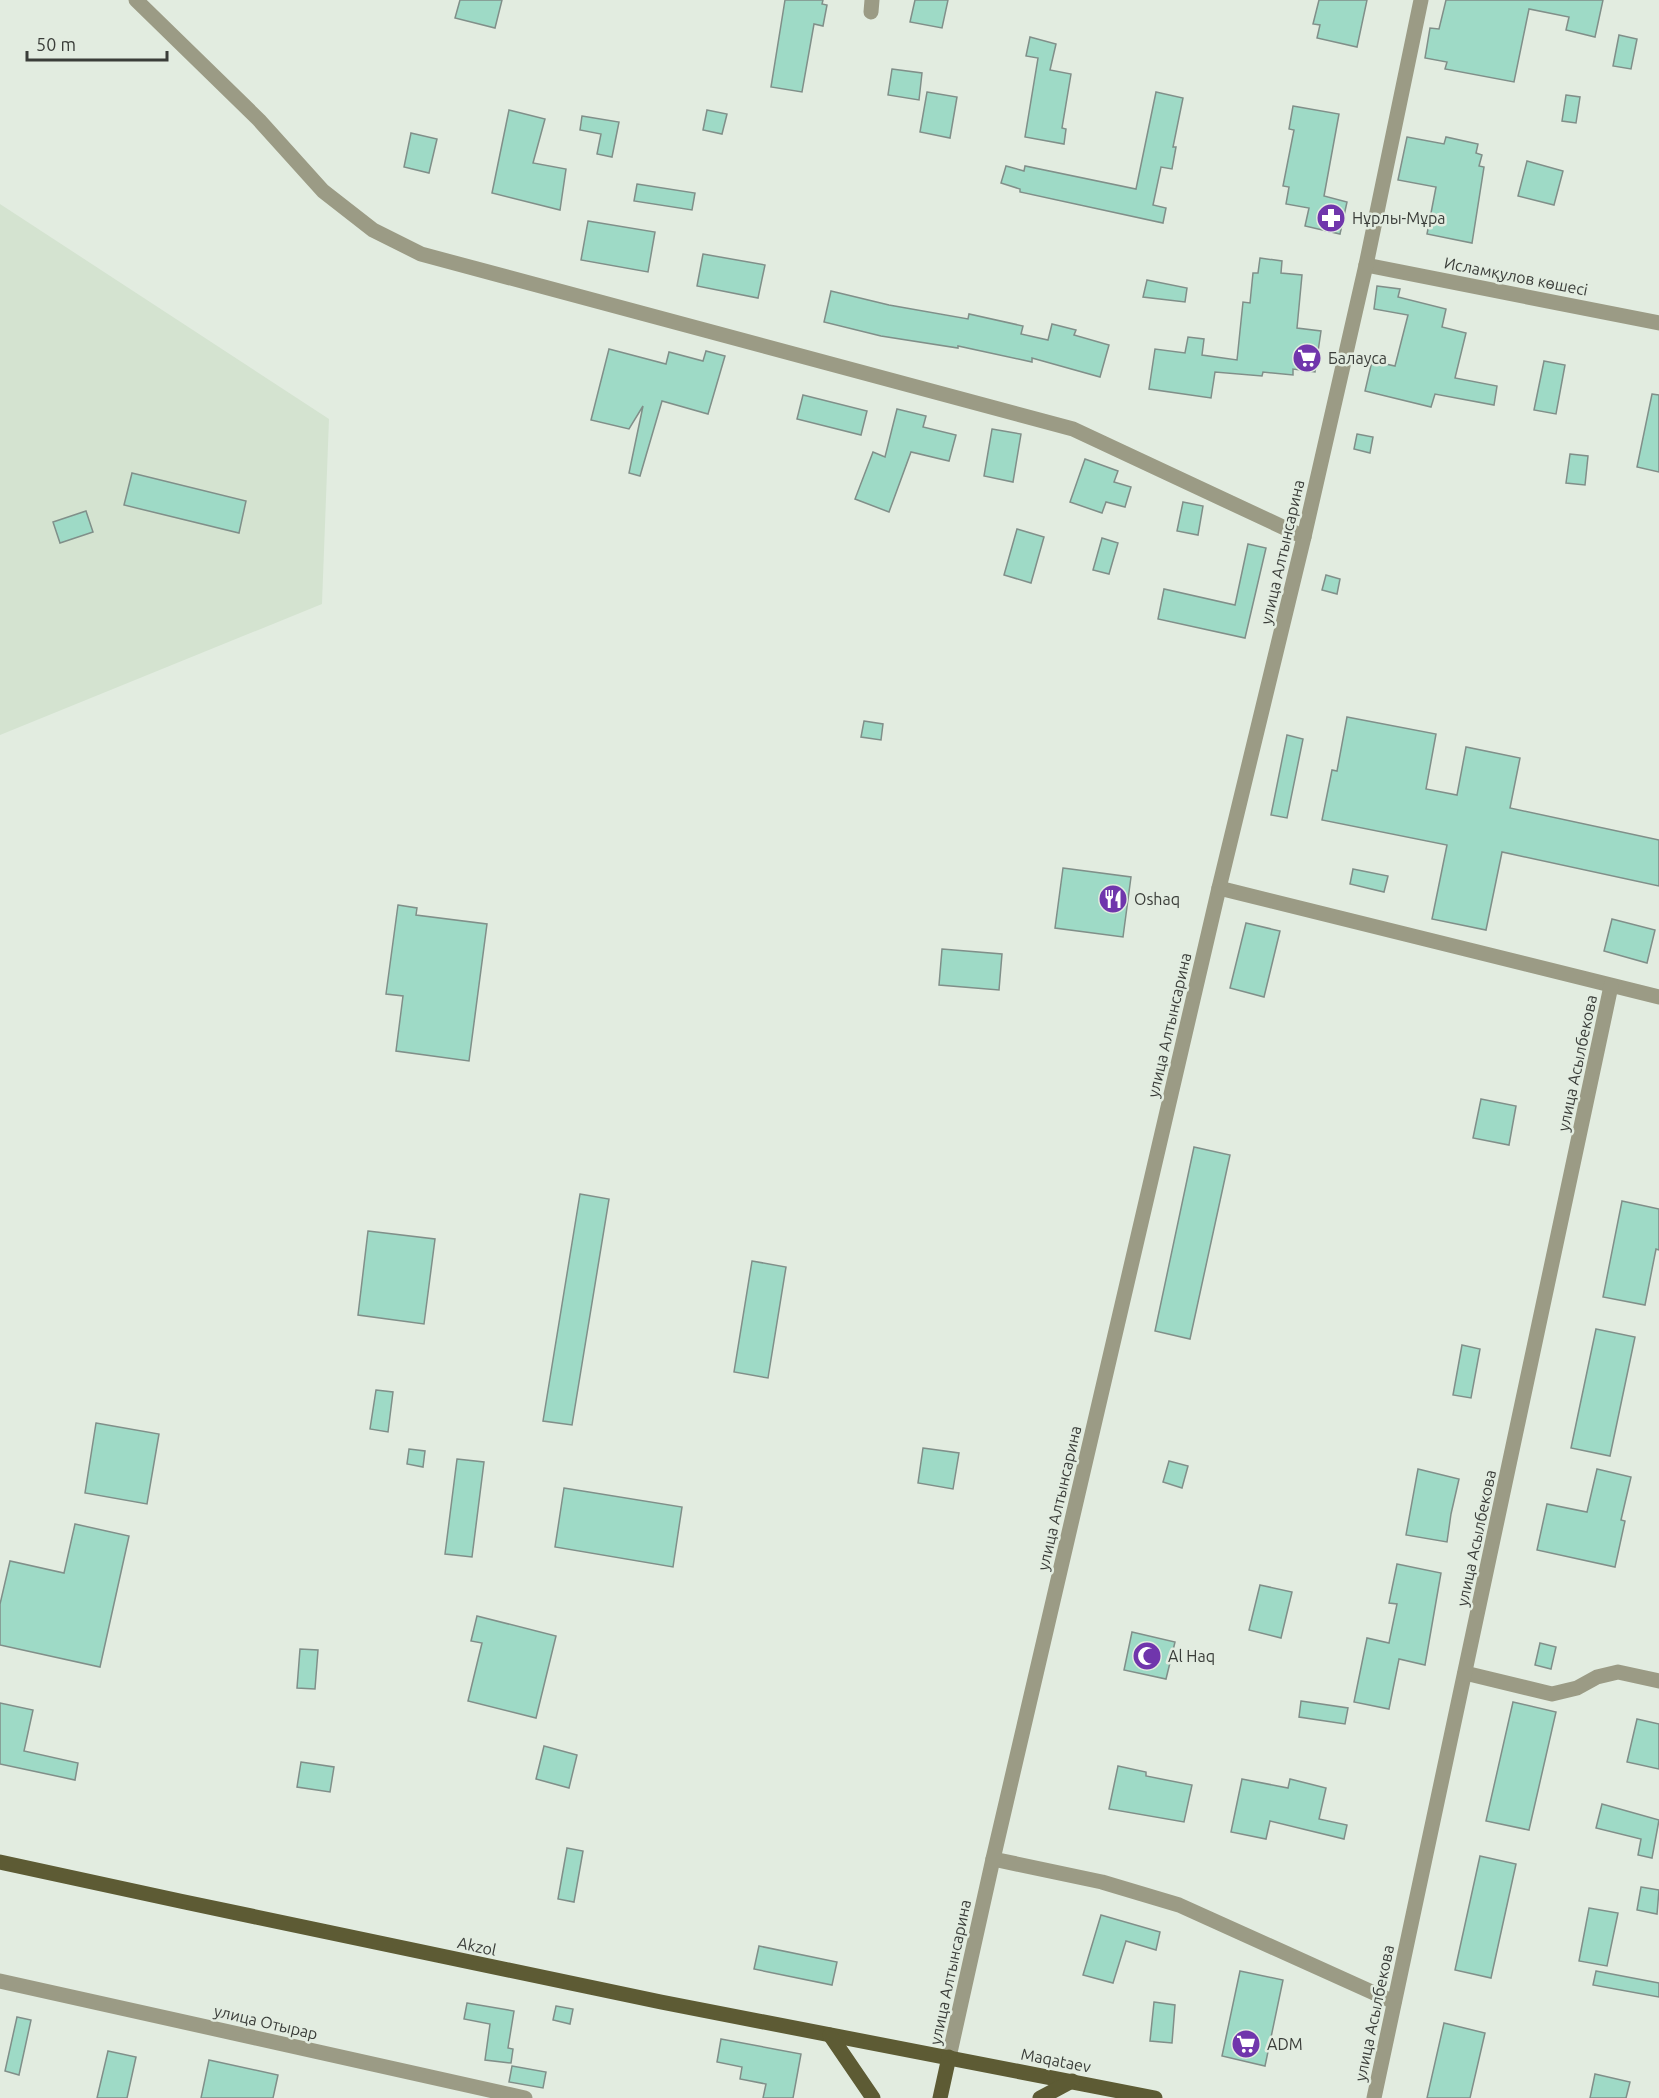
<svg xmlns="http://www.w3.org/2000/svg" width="1659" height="2098" font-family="Ubuntu,sans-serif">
<rect width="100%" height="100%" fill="#e2ece0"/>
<path fill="#d4e3d0" d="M0,204L329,419L322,604L0,735Z"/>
<g fill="#9edac6" stroke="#808f89" stroke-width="1.5">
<path d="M460,0H502L495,28L455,18Z"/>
<path d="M785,0H823L822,4L827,5L823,26L814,24L802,92L771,87Z"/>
<path d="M915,0H948L942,28L910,22Z"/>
<path d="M1319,0H1367L1357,47L1317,38L1320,25L1313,24Z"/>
<path d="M1446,0H1603L1595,37L1566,30L1569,17L1529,9L1514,82L1445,69L1447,62L1425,58L1430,28L1439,29Z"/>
<path d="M1619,35L1637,39L1631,69L1613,66Z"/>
<path d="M1030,37L1056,44L1050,70L1071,74L1062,128L1066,129L1064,144L1025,137L1038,58L1026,56Z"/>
<path d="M892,69L922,73L919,100L888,95Z"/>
<path d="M927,92L957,97L950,138L920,132Z"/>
<path d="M1156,92L1183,98L1173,147H1176L1172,169L1161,167L1153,205L1166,208L1163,223L1020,192V189L1001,183L1006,166L1024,171L1025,166L1136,189Z"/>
<path d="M1566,95L1580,97L1576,123L1562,121Z"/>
<path d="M1293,106L1339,114L1324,196L1347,202L1340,234L1305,226L1309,208L1286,204L1289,187L1283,186L1294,130L1289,129Z"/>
<path d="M509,110L545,119L533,163L566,169L560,210L492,193Z"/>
<path d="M707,110L727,114L722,134L703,130Z"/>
<path d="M582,116L619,122L612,157L597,154L601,134L580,130Z"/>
<path d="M411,133L437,139L429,173L404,167Z"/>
<path d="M1407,137L1444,144L1446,137L1478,144L1476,153L1482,155L1479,166L1484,167L1472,243L1427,234L1436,187L1398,180Z"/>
<path d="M1527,161L1563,171L1554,205L1518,196Z"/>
<path d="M637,184L695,193L692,210L634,201Z"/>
<path d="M588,221L655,232L648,272L581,260Z"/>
<path d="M703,254L765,265L758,298L697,286Z"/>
<path d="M1260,258L1282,261L1281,273L1302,275L1297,328L1321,331L1315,372L1293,369V375L1263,372L1262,376L1215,372L1211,398L1149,389L1155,349L1185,353L1188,337L1204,339L1202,355L1237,360L1243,302L1250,303L1253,273H1258Z"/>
<path d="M1147,280L1187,288L1185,302L1143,297Z"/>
<path d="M1377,286L1400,289L1398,297L1446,309L1442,327L1466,333L1455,378L1497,386L1494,405L1435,394L1431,407L1365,391L1372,361L1395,366L1408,315L1374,309Z"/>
<path d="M831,291L889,305L968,319L969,314L1023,326L1021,334L1048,340L1052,324L1076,330L1074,335L1109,345L1100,377L1032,358V362L958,346V348L881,336L824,322Z"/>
<path d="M609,349L666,364L669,352L703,361L706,351L725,356L708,414L662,401L640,476L629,473L643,406L629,429L591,420Z"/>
<path d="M1544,361L1565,365L1556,414L1534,410Z"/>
<path d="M1652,394L1659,395V472L1637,467Z"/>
<path d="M803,395L867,411L861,435L797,419Z"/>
<path d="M897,409L926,416L923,427L956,435L949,461L911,452L889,512L855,499L873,452L885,457Z"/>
<path d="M992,429L1021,434L1013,482L984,476Z"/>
<path d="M1357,434L1373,437L1370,453L1354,449Z"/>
<path d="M1570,454L1588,456L1585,485L1566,483Z"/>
<path d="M1085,459L1118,471L1114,482L1131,487L1125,507L1106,502L1102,513L1070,502Z"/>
<path d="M132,473L246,501L239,533L124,505Z"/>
<path d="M1183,502L1203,506L1198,535L1177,531Z"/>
<path d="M86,511L93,532L60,543L53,522Z"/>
<path d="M1017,529L1044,537L1031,583L1004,575Z"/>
<path d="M1102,538L1118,543L1109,574L1093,570Z"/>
<path d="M1248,544L1266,548L1245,638L1158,619L1164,589L1235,605Z"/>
<path d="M1326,575L1340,579L1337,594L1322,590Z"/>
<path d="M1347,717L1436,734L1426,789L1457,795L1466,747L1520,758L1510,808L1659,840V886L1502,852L1486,930L1432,919L1447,845L1322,820L1332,770L1337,771Z"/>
<path d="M864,721L883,724L881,740L861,737Z"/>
<path d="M1287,735L1303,739L1287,818L1271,815Z"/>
<path d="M1063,868L1131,877L1123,937L1055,928Z"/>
<path d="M1353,869L1388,876L1384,892L1350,884Z"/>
<path d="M398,905L417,908L416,915L487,924L469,1061L396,1051L403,996L386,994Z"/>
<path d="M1612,919L1655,930L1647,963L1604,951Z"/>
<path d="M1246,923L1280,931L1264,997L1230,988Z"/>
<path d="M942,949L1002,954L999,990L939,985Z"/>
<path d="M1481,1099L1516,1106L1509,1145L1473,1138Z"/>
<path d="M1194,1147L1230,1155L1190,1339L1155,1331Z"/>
<path d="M580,1194L609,1199L572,1425L543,1421Z"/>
<path d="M1622,1201L1659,1209V1250L1656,1249L1645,1305L1603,1297Z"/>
<path d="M368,1231L435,1239L424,1324L358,1315Z"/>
<path d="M752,1261L786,1267L768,1378L734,1372Z"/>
<path d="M1596,1329L1635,1337L1610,1456L1571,1448Z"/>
<path d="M1462,1345L1480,1349L1471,1398L1453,1395Z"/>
<path d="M376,1390L393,1392L388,1432L370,1429Z"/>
<path d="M96,1423L159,1434L147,1504L85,1493Z"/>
<path d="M923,1448L959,1453L953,1489L918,1483Z"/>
<path d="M409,1449L425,1451L423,1467L407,1464Z"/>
<path d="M457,1459L484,1462L472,1557L445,1554Z"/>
<path d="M1169,1461L1188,1466L1182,1488L1163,1482Z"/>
<path d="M1418,1469L1459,1479L1451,1514L1447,1542L1406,1535Z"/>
<path d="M1597,1469L1631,1477L1621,1520L1625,1521L1615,1567L1537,1550L1547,1504L1587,1512Z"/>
<path d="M564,1488L682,1507L673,1567L555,1547Z"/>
<path d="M75,1524L129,1536L100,1667L0,1645V1604L10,1561L64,1573Z"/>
<path d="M1397,1564L1441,1573L1425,1665L1399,1659L1389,1709L1354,1702L1367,1638L1389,1643L1397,1604L1389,1603Z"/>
<path d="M1260,1585L1292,1592L1281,1638L1249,1630Z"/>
<path d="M477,1616L556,1636L536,1718L468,1701L482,1643L471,1641Z"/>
<path d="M1132,1632L1175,1642L1166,1679L1124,1670Z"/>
<path d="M1540,1643L1556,1647L1551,1669L1535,1665Z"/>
<path d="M300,1649L318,1650L315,1689L297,1688Z"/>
<path d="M1301,1701L1348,1708L1345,1724L1299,1717Z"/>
<path d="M1513,1702L1556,1712L1529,1830L1486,1821Z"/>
<path d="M0,1703L33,1710L24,1751L78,1763L75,1780L0,1764Z"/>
<path d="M1637,1719L1659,1724V1769L1627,1762Z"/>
<path d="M544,1746L577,1755L569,1788L536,1779Z"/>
<path d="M301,1762L334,1767L330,1792L297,1787Z"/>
<path d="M1118,1766L1146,1772V1776L1192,1785L1184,1822L1109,1809Z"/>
<path d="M1242,1779L1288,1788L1290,1779L1326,1788L1319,1819L1347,1825L1344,1839L1270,1821L1266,1839L1231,1832Z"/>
<path d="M1602,1804L1659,1820L1652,1858L1638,1855L1641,1839L1596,1828Z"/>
<path d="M567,1848L583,1851L574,1902L558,1899Z"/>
<path d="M1480,1856L1516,1864L1491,1978L1455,1970Z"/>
<path d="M1641,1887L1659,1890L1657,1914L1637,1910Z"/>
<path d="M1589,1908L1618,1913L1607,1966L1579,1961Z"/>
<path d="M1101,1915L1160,1932L1156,1950L1126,1941L1113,1983L1083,1975Z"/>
<path d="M759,1946L837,1962L832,1985L754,1969Z"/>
<path d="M1240,1971L1283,1980L1265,2066L1222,2056Z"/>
<path d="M1596,1971L1659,1983V1997L1593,1985Z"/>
<path d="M1154,2002L1175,2005L1172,2043L1150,2041Z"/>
<path d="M467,2003L514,2011L508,2048L513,2049L511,2063L485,2060L490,2024L464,2019Z"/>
<path d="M556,2006L573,2009L570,2024L553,2020Z"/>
<path d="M17,2017L31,2020L19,2075L5,2071Z"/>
<path d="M1444,2023L1485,2033L1470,2098H1427Z"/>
<path d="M721,2039L801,2054L793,2098H763L766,2084L740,2079L742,2067L717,2062Z"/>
<path d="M108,2051L136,2057L127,2098H97Z"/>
<path d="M209,2060L278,2075L273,2098H201Z"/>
<path d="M512,2066L546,2072L543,2088L509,2082Z"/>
<path d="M1595,2074L1630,2082L1626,2098H1590Z"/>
</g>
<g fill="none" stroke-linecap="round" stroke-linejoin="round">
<g stroke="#9b9b85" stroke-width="15">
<path d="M136,0L259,120L323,191L373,230L421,254L1073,429L1304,537"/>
<path d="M871,12L872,0"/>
<path d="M1366,265L1659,323"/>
<path d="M1219,888L1659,997"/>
<path d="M1465,1673L1552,1694L1577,1688L1597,1677L1618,1672L1659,1681"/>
<path d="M993,1859L1102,1882L1179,1905L1394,2002"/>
<path d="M0,1981L525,2098"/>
<path d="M949,2057L993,1859L1219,888L1304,537L1366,265L1421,0"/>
<path d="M1374,2098L1611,986"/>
</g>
<g stroke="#5d5b34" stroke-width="15">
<path d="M0,1862C220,1910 440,1957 661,2002C825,2035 990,2065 1155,2098"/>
<path d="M830,2035L873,2098"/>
<path d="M940,2098L949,2057"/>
<path d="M1040,2098L1072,2081"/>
</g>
</g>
<defs>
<g id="pharmacy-disc" transform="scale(1.5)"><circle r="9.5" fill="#7036ac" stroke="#e2ece0"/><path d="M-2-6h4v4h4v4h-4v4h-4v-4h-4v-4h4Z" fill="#fff"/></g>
<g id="supermarket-disc" transform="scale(1.5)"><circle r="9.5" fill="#7036ac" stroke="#e2ece0"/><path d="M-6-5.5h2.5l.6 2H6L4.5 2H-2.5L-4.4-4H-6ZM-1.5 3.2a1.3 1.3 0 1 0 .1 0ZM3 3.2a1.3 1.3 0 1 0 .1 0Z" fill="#fff"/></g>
<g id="restaurant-disc" transform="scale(1.5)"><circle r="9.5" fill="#7036ac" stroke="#e2ece0"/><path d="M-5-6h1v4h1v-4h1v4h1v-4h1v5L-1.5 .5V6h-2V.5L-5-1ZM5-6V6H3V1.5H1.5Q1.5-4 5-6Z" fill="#fff"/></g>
<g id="mosque-disc" transform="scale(1.5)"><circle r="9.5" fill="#7036ac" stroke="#e2ece0"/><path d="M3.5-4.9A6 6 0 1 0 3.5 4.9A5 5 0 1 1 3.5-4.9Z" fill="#fff"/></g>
</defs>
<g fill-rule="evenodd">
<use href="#pharmacy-disc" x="1331" y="218"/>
<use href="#supermarket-disc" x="1307" y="358"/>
<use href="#restaurant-disc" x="1113" y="899"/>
<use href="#mosque-disc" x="1147" y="1656"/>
<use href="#supermarket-disc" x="1246" y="2044"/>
</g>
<g text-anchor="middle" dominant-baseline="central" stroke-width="5" stroke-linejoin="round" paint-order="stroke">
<g font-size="16" fill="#3a3d39" stroke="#e2ece0" text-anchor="start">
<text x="1352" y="218">Нұрлы-Мұра</text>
<text x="1328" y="358">Балауса</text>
<text x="1134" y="899">Oshaq</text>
<text x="1168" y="1656">Al Haq</text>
<text x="1267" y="2044">ADM</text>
</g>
<g font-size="16" fill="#3a3d39" stroke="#e2ece0">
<text transform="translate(1516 276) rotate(11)">Исламқулов көшесі</text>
<text transform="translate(1282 552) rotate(-77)">улица Алтынсарина</text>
<text transform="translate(1169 1025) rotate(-77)">улица Алтынсарина</text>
<text transform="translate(1577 1063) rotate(-78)">улица Асылбекова</text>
<text transform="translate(1059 1498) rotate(-77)">улица Алтынсарина</text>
<text transform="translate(1476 1538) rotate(-78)">улица Асылбекова</text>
<text transform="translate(477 1946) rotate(12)">Akzol</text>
<text transform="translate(950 1972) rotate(-78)">улица Алтынсарина</text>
<text transform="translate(1374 2013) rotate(-78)">улица Асылбекова</text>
<text transform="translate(266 2022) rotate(13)">улица Отырар</text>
<text transform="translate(1056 2060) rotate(11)">Maqataev</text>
</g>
</g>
<path d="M27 51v9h140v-9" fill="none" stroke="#3a3d39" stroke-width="3"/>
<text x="36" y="51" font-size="18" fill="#3a3d39" stroke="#e2ece0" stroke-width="4.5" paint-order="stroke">50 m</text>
</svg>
